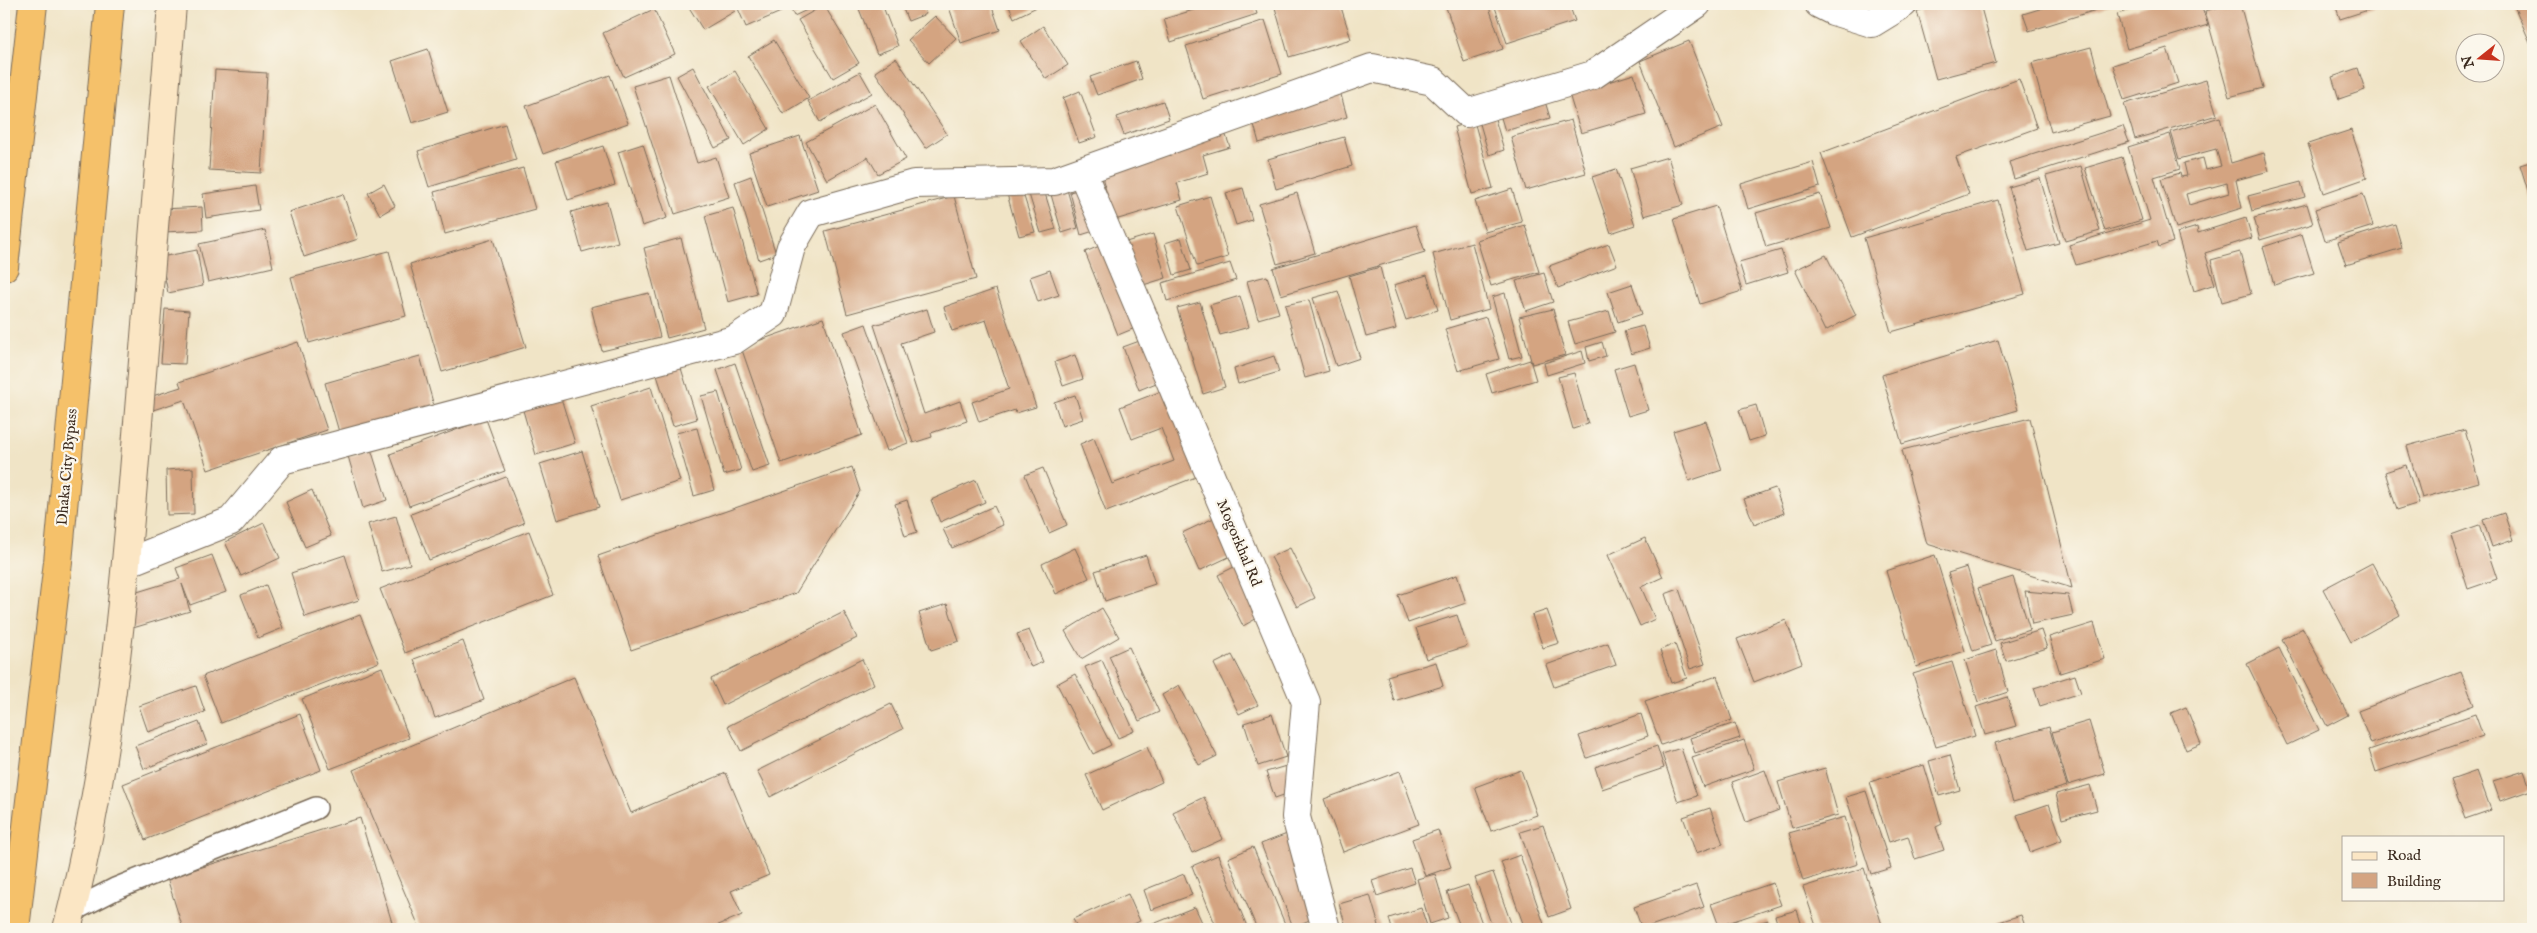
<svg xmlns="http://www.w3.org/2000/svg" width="2537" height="933" font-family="'IM FELL English',serif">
<rect width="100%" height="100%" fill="#fbf7ec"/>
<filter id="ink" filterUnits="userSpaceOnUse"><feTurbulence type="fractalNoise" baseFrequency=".02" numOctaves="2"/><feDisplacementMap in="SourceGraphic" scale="10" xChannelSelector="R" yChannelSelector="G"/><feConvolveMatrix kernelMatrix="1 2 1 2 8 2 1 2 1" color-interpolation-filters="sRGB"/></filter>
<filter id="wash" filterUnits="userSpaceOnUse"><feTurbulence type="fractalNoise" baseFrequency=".0096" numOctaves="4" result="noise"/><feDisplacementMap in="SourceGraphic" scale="20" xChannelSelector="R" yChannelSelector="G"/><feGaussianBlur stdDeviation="1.12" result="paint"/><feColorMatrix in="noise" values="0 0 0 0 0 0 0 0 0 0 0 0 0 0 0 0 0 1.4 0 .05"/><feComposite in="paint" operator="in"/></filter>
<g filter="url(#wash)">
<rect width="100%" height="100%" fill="#f0e4c6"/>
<g id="blocks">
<g fill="#d4a481" fill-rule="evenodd">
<path d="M687,4H730L735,11L703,30Z"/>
<path d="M736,4H780L783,11L746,27Z"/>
<path d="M788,4H820L794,16Z"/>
<path d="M857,4H882L898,46L877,54Z"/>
<path d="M901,4H922L926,14L908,21Z"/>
<path d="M948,4H991L1000,30L961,43Z"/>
<path d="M1008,4H1043L1014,18Z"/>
<path d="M1213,4H1254L1257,14L1171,42L1164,19Z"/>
<path d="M1274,4H1340L1351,39L1289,57Z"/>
<path d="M1445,4H1488L1503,49L1464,62Z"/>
<path d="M1494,4H1569L1575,21L1507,43Z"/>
<path d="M1944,4H1980L1996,63L1936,79L1917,11Z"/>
<path d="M2056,4H2115L2029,31L2023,14Z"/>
<path d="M2152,4H2201L2208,25L2127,49L2117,14Z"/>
<path d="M2230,4H2240L2263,88L2229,97L2205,11Z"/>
<path d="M2335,4H2387L2340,19Z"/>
<path d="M2524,4H2533V49L2515,8Z"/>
<path d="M824,5L859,63L833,78L798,20Z"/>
<path d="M654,9L675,54L624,77L603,33Z"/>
<path d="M935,16L956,38L929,63L908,40Z"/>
<path d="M1265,20L1282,74L1203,99L1186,46Z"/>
<path d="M1043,26L1068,65L1046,79L1021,41Z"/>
<path d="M774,40L809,98L783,114L748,56Z"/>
<path d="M1689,41L1723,127L1674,147L1640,61Z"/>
<path d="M2091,47L2110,116L2051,132L2032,63Z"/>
<path d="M2167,48L2178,83L2124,100L2113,65Z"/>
<path d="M428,49L448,112L412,123L392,61Z"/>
<path d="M896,58L947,134L926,148L875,72Z"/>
<path d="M1136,61L1142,79L1097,95L1090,77Z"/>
<path d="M693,67L731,140L715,148L677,76Z"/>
<path d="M2358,68L2365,90L2339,99L2332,77Z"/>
<path d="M215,70L267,73L261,173L209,170Z"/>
<path d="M735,71L769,129L744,145L709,86Z"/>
<path d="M860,72L872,93L820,122L808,101Z"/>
<path d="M1634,74L1646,114L1581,133L1569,94Z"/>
<path d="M610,75L628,123L543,154L526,106Z"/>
<path d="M669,75L697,163L716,157L729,197L675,214L633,86Z"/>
<path d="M2019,79L2037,128L1956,157L1969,194L1852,237L1821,153Z"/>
<path d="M2206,80L2217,115L2135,139L2124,104Z"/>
<path d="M1080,91L1097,137L1079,143L1063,98Z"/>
<path d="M1340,91L1347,117L1259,143L1252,117Z"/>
<path d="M1544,98L1550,118L1505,131L1499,111Z"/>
<path d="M1163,101L1169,119L1124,135L1117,117Z"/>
<path d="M875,104L906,159L878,174L868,157L827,180L806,142Z"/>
<path d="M1493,112L1504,150L1489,155L1478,117Z"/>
<path d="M2220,117L2231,163L2264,153L2269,171L2236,180L2242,208L2176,228L2161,179L2180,173L2181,177L2187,176L2184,163L2203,158L2206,170L2221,166L2216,149L2179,159L2171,132ZM2227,183L2229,193L2189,205L2186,194Z"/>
<path d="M1571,120L1586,173L1526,190L1511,137Z"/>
<path d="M1474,121L1493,188L1472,194L1454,127Z"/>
<path d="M505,124L516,160L429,187L418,151Z"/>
<path d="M2123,126L2129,142L2014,179L2009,162Z"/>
<path d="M1223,127L1230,147L1203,155L1208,173L1177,183L1182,200L1115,220L1098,164Z"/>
<path d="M2351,130L2367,178L2324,193L2308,144Z"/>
<path d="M2170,134L2180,169L2154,177L2173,242L2159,247L2157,241L2076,265L2069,245L2150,220L2128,147Z"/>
<path d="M800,136L818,190L767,207L749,153Z"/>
<path d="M1344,137L1352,166L1276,189L1268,159Z"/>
<path d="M643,144L667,218L642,226L618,152Z"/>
<path d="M603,146L615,185L568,200L556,161Z"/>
<path d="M1668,157L1683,205L1644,216L1630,168Z"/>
<path d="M2122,157L2142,220L2105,231L2085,168Z"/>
<path d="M2533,161V207L2520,165Z"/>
<path d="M1813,162L1820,187L1748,209L1741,184Z"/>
<path d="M2081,166L2100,231L2065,241L2046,176Z"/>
<path d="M523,168L535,209L445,234L434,192Z"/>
<path d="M1616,169L1635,225L1611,233L1592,177Z"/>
<path d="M751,176L776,254L759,260L735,182Z"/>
<path d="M2040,178L2059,243L2028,251L2009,187Z"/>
<path d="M2301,182L2305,197L2252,211L2248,196Z"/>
<path d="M384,184L395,206L380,215L368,193Z"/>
<path d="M255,186L259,210L206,218L203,194Z"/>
<path d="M1066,186L1078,228L1062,233L1050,191Z"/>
<path d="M1043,187L1056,229L1041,233L1028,191Z"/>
<path d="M1084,188L1097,230L1081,235L1070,192Z"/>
<path d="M1243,188L1252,220L1236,225L1226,193Z"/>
<path d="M1512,189L1522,222L1485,232L1475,201Z"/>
<path d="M1022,190L1035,232L1019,236L1007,194Z"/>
<path d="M1297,193L1315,253L1277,264L1259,204Z"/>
<path d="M343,194L358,239L304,257L289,212Z"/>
<path d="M1820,194L1831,228L1766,247L1756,213Z"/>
<path d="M2363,194L2373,226L2325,241L2315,209Z"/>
<path d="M954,196L976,279L847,314L825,231Z"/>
<path d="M1210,196L1228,257L1197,266L1178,206Z"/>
<path d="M1998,200L2025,294L1891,332L1864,238Z"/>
<path d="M607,202L618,242L582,252L571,212Z"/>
<path d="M2307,204L2313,224L2260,240L2254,218Z"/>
<path d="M1716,206L1742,291L1700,304L1674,219Z"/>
<path d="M202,207L203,230L164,232L163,209Z"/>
<path d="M733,208L757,294L728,302L705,216Z"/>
<path d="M2246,218L2252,238L2205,253L2215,284L2194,291L2177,233L2197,227L2198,233Z"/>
<path d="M2395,224L2402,248L2346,265L2338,242Z"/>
<path d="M1416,225L1425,252L1281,295L1273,268Z"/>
<path d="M1525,225L1539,272L1491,286L1477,240Z"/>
<path d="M265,230L273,267L208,282L199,244Z"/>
<path d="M1153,234L1166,278L1140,286L1126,242Z"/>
<path d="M2302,234L2314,273L2274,285L2263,247Z"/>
<path d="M681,238L704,328L667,338L644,248Z"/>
<path d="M1181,238L1191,270L1174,275L1165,243Z"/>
<path d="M493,239L526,347L442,372L410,264Z"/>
<path d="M1107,243L1140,326L1118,335L1085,252Z"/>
<path d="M1472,243L1489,309L1450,320L1433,254Z"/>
<path d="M1609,244L1617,265L1558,288L1549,266Z"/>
<path d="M197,250L203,286L168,293L161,257Z"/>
<path d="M1781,250L1788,272L1746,285L1739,262Z"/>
<path d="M389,251L406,316L309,343L291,277Z"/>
<path d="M2240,252L2251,294L2222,302L2211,260Z"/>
<path d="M1826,255L1856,315L1825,331L1795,270Z"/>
<path d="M1230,263L1236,280L1167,301L1162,283Z"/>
<path d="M1380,267L1396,329L1366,337L1349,276Z"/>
<path d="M1050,270L1059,295L1038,302L1030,277Z"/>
<path d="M1544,273L1553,302L1526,311L1516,281Z"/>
<path d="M1427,275L1438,310L1406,320L1394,285Z"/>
<path d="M1267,276L1279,313L1258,319L1247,281Z"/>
<path d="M1632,284L1642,314L1618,322L1608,292Z"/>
<path d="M996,289L1036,407L1016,413L1015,410L979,422L972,402L1009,389L986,320L952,331L944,307Z"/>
<path d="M1338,291L1360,358L1336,366L1313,298Z"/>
<path d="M649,293L660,337L602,351L591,307Z"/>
<path d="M1505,293L1522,356L1509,359L1492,297Z"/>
<path d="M1240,296L1249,327L1220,335L1210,305Z"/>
<path d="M1309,300L1329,371L1305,378L1285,305Z"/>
<path d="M1200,302L1225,387L1203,394L1177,308Z"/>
<path d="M165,309L189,311L185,364L161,363Z"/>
<path d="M927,309L934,332L901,343L924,414L960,401L967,421L931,433L932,437L913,443L874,325Z"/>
<path d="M1553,309L1565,355L1532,364L1519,317Z"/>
<path d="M1609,311L1615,332L1575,344L1568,322Z"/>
<path d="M1486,317L1499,359L1458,371L1445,329Z"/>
<path d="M823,318L862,435L781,463L741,347Z"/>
<path d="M866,324L908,443L887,451L844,332Z"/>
<path d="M1643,326L1650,348L1631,354L1624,331Z"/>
<path d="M1145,339L1161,381L1139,390L1123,347Z"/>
<path d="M1998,340L2018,410L1902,444L1882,375Z"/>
<path d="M298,342L327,430L208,470L184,400L147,412L143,399L181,387L179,382Z"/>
<path d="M1602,342L1606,356L1589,361L1586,347Z"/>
<path d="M1582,351L1585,363L1547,375L1544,363Z"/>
<path d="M1075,355L1083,379L1063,386L1055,362Z"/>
<path d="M420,356L434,406L339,432L325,383Z"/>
<path d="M1274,356L1279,372L1238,384L1234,369Z"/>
<path d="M1530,360L1536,380L1492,393L1486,374Z"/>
<path d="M735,363L770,466L752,472L717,370Z"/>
<path d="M1634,363L1648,410L1628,416L1614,369Z"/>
<path d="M680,365L697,419L673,426L656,372Z"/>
<path d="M1574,373L1588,424L1573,429L1558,377Z"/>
<path d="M651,387L680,481L620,500L591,406Z"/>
<path d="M1167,389L1201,475L1106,512L1080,444L1094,438L1112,484L1174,461L1161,428L1132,439L1120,407Z"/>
<path d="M718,392L741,470L724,475L701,396Z"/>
<path d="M560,395L575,443L536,455L522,407Z"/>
<path d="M1075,395L1083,419L1062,426L1054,402Z"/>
<path d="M1756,405L1765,436L1749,441L1739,410Z"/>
<path d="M2030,418L2072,588L1927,544L1902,450Z"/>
<path d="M486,419L505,471L409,506L390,454Z"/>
<path d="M1706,421L1722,470L1689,481L1673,431Z"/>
<path d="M697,428L714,490L694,496L676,433Z"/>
<path d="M2465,430L2479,482L2422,498L2407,446Z"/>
<path d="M371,449L387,500L363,508L348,456Z"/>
<path d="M582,451L599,507L557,520L540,464Z"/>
<path d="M2406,465L2419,503L2397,510L2385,472Z"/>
<path d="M852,467L860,491L796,593L631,650L598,556Z"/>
<path d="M193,468L194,514L167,515L166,470Z"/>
<path d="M1043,468L1067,525L1049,533L1025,475Z"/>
<path d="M506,477L524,523L429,560L411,514Z"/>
<path d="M976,480L985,502L940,522L931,500Z"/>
<path d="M1775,488L1784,513L1754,524L1744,499Z"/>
<path d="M312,490L331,536L305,547L286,502Z"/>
<path d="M907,500L917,532L905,536L895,504Z"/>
<path d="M994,506L1003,525L952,548L943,529Z"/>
<path d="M2504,513L2513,540L2492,547L2483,520Z"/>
<path d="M396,516L410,564L382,572L368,524Z"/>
<path d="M1216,517L1233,555L1199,571L1182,533Z"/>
<path d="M264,523L280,558L241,576L225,542Z"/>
<path d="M2479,525L2497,579L2468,589L2451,535Z"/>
<path d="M529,531L553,595L405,653L380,589Z"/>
<path d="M1645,538L1663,577L1641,587L1655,619L1640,626L1608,555Z"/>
<path d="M1075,548L1089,578L1056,594L1042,564Z"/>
<path d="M1290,548L1315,598L1297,607L1271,557Z"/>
<path d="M212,555L226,592L190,605L182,584L190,611L133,628L124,596L180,579L176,568Z"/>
<path d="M345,555L359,600L305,617L291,573Z"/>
<path d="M1146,555L1155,584L1105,601L1095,571Z"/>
<path d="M1935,555L1965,651L1916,667L1886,571Z"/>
<path d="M2372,563L2400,615L2351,642L2323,589Z"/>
<path d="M1236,566L1261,616L1243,626L1218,575Z"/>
<path d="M1967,567L1991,645L1973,651L1948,573Z"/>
<path d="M1457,575L1466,603L1408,623L1398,595Z"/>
<path d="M2013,577L2030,630L1995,641L1978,588Z"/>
<path d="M266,585L283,628L258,638L241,595Z"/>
<path d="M1679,589L1705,664L1690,669L1665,594Z"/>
<path d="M2025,591L2068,595L2073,615L2032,624Z"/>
<path d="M947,604L959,641L931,650L919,613Z"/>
<path d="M1102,608L1119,637L1081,659L1065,631Z"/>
<path d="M1547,610L1559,643L1543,648L1532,615Z"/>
<path d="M844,612L857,638L723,705L711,679Z"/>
<path d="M360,615L379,662L221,723L203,676Z"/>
<path d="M1457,615L1467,646L1426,659L1416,628Z"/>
<path d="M1786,620L1802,663L1754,682L1737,639Z"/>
<path d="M2094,623L2105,659L2060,673L2049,637Z"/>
<path d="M2303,628L2348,715L2327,726L2282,639Z"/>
<path d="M1029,630L1043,662L1031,667L1017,634Z"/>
<path d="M2041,630L2047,648L2006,661L2000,643Z"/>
<path d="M463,641L484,700L435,718L414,659Z"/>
<path d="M1608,643L1616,665L1554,687L1546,665Z"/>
<path d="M1675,644L1687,678L1671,683L1660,650Z"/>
<path d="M1129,647L1159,712L1139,721L1109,656Z"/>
<path d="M2279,648L2319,730L2287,745L2247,664Z"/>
<path d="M1996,650L2008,692L1978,702L1965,660Z"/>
<path d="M1232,655L1258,705L1239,714L1214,664Z"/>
<path d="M862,659L874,684L741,751L728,726Z"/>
<path d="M1102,660L1134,731L1118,738L1085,667Z"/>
<path d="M1436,662L1443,686L1394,701L1387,676Z"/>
<path d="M1952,662L1975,736L1936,747L1913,674Z"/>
<path d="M382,667L409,738L330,769L302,699Z"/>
<path d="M2461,672L2474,705L2371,744L2358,711Z"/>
<path d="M1075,674L1111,745L1093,754L1057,684Z"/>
<path d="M2075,675L2081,693L2040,706L2034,688Z"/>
<path d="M1717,676L1732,720L1661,745L1645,701Z"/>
<path d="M574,677L631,813L726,773L769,875L731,891L742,915L709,929H420L353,770Z"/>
<path d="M1179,685L1217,756L1199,765L1162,695Z"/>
<path d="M196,686L205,712L148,732L139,706Z"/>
<path d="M2007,697L2016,726L1985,735L1976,707Z"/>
<path d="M891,704L903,729L770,797L757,771Z"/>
<path d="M2186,707L2201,744L2186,750L2171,713Z"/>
<path d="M300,714L321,770L145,840L123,784Z"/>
<path d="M1272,714L1286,757L1258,766L1244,723Z"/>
<path d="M1641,714L1648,736L1587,758L1579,736Z"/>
<path d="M2475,714L2483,736L2376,772L2369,750Z"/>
<path d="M2089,721L2105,774L2068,785L2052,732Z"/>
<path d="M199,722L207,744L144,769L135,746Z"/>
<path d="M1735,723L1740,738L1695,753L1690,738Z"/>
<path d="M2049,727L2067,786L2013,802L1995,743Z"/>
<path d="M1744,740L1754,769L1703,787L1692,758Z"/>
<path d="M1657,746L1664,768L1602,789L1595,767Z"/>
<path d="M1147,747L1162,782L1102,810L1086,775Z"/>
<path d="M1681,748L1697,796L1678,802L1662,754Z"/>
<path d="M1950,755L1960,790L1939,796L1929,761Z"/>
<path d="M1924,765L1942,824L1936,827L1944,850L1915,859L1908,836L1889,842L1870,782Z"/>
<path d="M1286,766L1295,791L1275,798L1266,772Z"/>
<path d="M1825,768L1838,815L1792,828L1778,782Z"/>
<path d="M1521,770L1537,815L1491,831L1475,787Z"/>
<path d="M1765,770L1779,810L1746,822L1732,782Z"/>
<path d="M1400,771L1419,824L1343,852L1324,799Z"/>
<path d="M2477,771L2491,810L2465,819L2451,780Z"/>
<path d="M2524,771L2531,790L2500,801L2493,781Z"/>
<path d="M2090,785L2097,810L2062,819L2056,794Z"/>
<path d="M1866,791L1891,868L1871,874L1846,797Z"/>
<path d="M1204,797L1223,839L1192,853L1173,812Z"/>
<path d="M2049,804L2062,840L2030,852L2017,815Z"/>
<path d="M1710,808L1723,844L1696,853L1683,817Z"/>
<path d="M1845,817L1858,864L1803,881L1789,833Z"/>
<path d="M360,818L394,929H183L167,878Z"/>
<path d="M1543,825L1571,909L1549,917L1520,832Z"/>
<path d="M1438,830L1451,867L1425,876L1412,839Z"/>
<path d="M1287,834L1319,916L1293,927L1261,844Z"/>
<path d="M1253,847L1285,924L1272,929H1257L1228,858Z"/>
<path d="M1218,855L1248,929H1217L1192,866Z"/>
<path d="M1520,855L1544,924L1530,929H1525L1501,862Z"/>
<path d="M1410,868L1415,883L1377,896L1372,881Z"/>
<path d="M1864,868L1883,928L1817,929L1803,887Z"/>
<path d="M1493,872L1513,929H1493L1475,878Z"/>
<path d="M1184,874L1192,895L1151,910L1144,890Z"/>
<path d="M1435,874L1448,918L1430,924L1417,879Z"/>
<path d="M1773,883L1781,905L1719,926L1711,904Z"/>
<path d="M1468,885L1484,929H1461L1447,892Z"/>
<path d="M1696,885L1704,907L1642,929L1634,907Z"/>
<path d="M1128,894L1140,921L1123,929H1078L1073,919Z"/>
<path d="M1370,895L1380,929H1347L1339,904Z"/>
<path d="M1195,907L1205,929H1141Z"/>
<path d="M1421,908L1428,929H1392L1389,918Z"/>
<path d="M1797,910L1803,929H1779L1775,916Z"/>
<path d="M2021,915L2026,929H1977Z"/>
<path d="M1768,920L1771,929H1737Z"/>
</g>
</g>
</g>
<g filter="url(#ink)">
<use href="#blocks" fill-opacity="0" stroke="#7a6b59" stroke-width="1"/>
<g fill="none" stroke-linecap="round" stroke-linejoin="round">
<g stroke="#7a6b59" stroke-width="24">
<path id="service" d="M72,911L115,889L316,808"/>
</g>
<g stroke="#7a6b59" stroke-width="30">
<g id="minor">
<path d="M1819,4L1833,11L1872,23L1903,4"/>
<path d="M1082,172L1306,702L1296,817L1326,929"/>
<path d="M126,563L231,521L282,460L734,340L773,314L791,247L811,213L914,184L1054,181L1372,68L1433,81L1467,113L1593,75L1697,4"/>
</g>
</g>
<g stroke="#7a6b59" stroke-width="30">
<path id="secondary" d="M67,929C108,772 123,609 136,447C149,300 161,152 172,4"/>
</g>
<g stroke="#7a6b59" stroke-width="30">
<g id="trunk">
<path d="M4,267L33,4"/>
<path d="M15,929L58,562L110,4"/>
</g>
</g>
<use href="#service" stroke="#fff" stroke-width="21"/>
<use href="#minor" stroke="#fff" stroke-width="28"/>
<use href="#secondary" stroke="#fbe6c4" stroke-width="28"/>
<use href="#trunk" stroke="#f5c16b" stroke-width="28"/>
</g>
</g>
<g text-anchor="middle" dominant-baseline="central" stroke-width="4.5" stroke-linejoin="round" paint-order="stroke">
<g font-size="15" fill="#3b2a1e" stroke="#fbf7ec">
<text transform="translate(67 467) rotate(-85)">Dhaka City Bypass</text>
<text transform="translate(1239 543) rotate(67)">Mogorkhal Rd</text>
</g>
</g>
<rect width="2537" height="933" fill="none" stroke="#fbf7ec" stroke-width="20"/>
<rect x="2342" y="836" width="162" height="65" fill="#fbf7ec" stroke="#aea59a"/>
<rect x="2352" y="852" width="25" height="8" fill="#fbe6c4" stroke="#aea59a"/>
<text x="2387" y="860" font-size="15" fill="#3b2a1e">Road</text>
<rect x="2352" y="873" width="25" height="15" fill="#d4a481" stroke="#aea59a"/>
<text x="2387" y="886" font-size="15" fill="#3b2a1e">Building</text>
<g transform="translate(2480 58) rotate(253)"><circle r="24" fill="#fbf7ec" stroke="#aea59a"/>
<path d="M0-4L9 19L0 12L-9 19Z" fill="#c8321e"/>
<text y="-8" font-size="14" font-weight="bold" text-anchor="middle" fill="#3b2a1e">N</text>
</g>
</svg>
